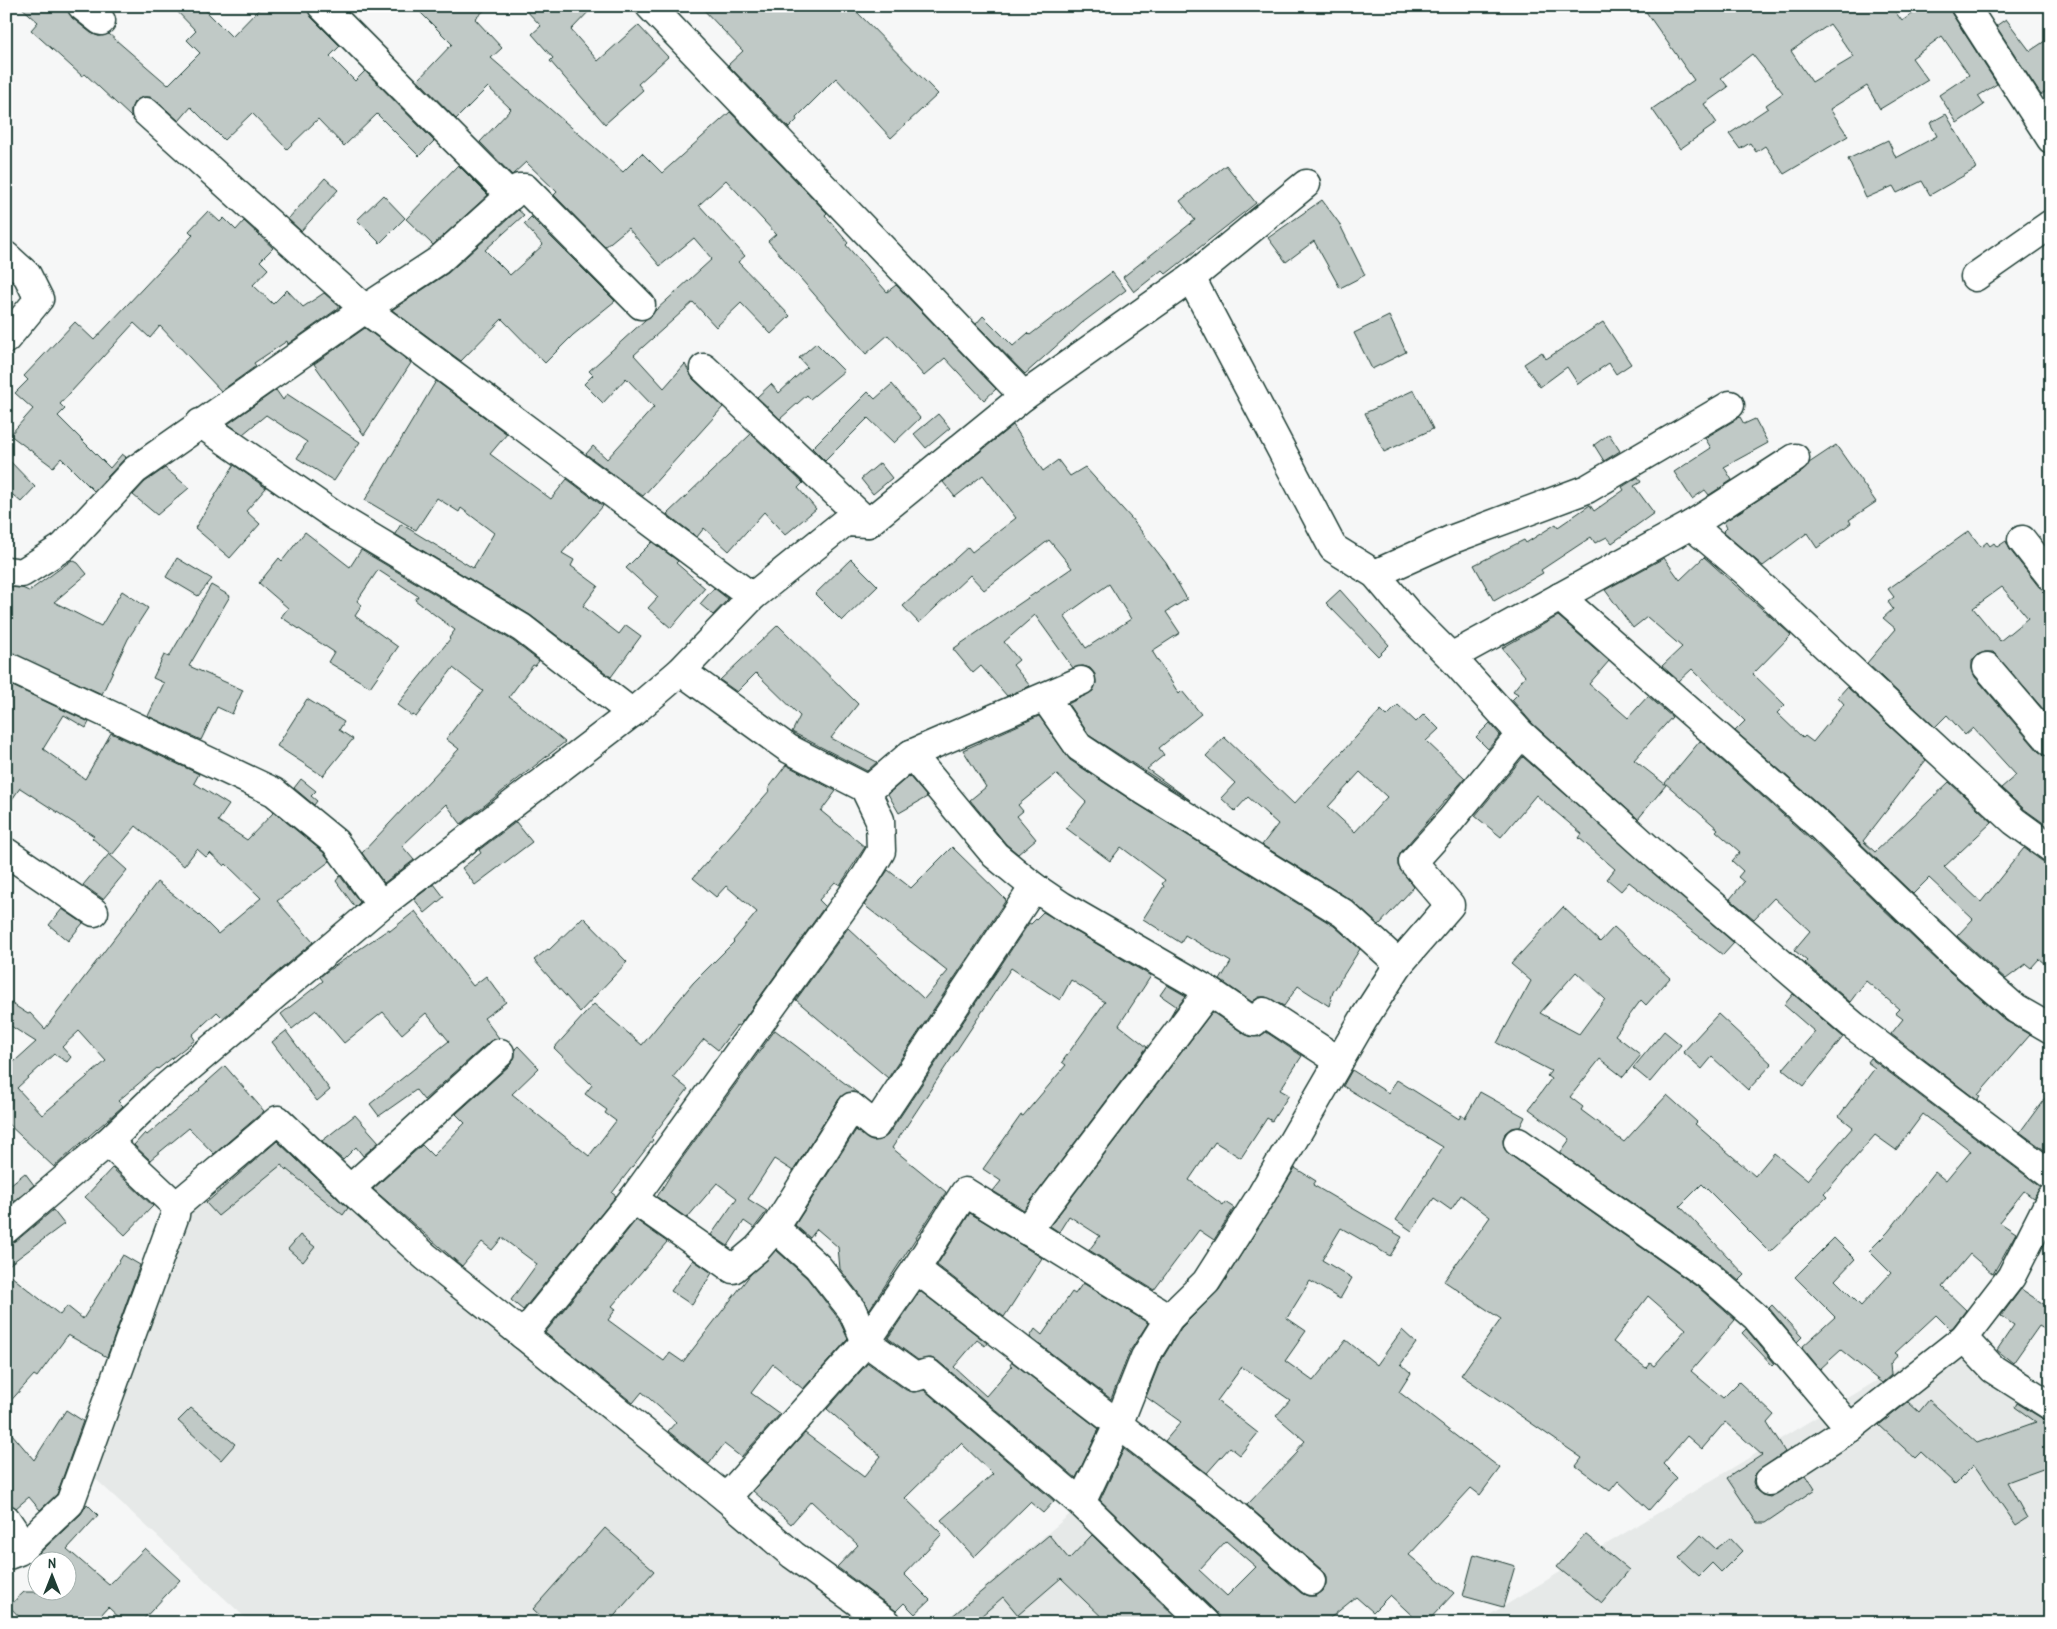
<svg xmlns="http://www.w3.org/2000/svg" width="2057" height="1629" font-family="'Patrick Hand',sans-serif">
<rect width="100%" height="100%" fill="#f6f7f7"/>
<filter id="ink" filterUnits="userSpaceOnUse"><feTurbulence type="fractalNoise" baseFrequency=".02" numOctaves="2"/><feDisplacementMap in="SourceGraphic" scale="10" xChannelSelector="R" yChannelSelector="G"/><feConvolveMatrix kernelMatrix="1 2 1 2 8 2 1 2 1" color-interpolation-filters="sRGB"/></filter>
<g filter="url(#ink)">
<g fill="#e6e9e8">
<path d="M289,1119L708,1489L876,1623H251L87,1471L181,1206Z"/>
<path d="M1944,1340L2051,1413V1623H1476Z"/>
<path d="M1076,1509L1203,1623H943Z"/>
</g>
<g fill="#c0c9c6" stroke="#1f3d34" fill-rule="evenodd">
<path d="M20,6H67L72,18L91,33L99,36L109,34L168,85L200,53L187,40L196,31L172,6H201L232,37L262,6H307L311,17L340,46L330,56L355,81L365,71L434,141L419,156L377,114L344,146L318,119L287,149L252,113L224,140L191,107L179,121L156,100L150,97H142L134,102L131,109V117L85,74L82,76L31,30L38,22Z"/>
<path d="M414,6H489L475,19L502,48L491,58L623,172L642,153L662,173L730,112L827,213L825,215L848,243L846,245L887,292L896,285L996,389L984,400L945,358L924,376L888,335L866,354L768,241L776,234L726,180L699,205L745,256L738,262L790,316L771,334L741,303L716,327L693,302L634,355L664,388L685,364L693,379L723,407L643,496L586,454L593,446L607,459L654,407L626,378L603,403L584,384L593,375L589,371L712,259L694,238L660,266L628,228L605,247L554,195L557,192L526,162L512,175L480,142L511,109L488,87L456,119L418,80L452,44Z"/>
<path d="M522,6H594L571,30L598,61L638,25L668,57L638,84L643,90L605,124L550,61L553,58L532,34L541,26Z"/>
<path d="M700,6H851L938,94L891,138L836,78L796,118L797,120L789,128L728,65L743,51Z"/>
<path d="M1642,6H1891L1902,21L1924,6H1949L1952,14L1997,84L1978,96L1984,105L1957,123L1939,95L1969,75L1942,36L1912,58L1928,80L1880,109L1867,86L1830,109L1848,136L1784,174L1765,146L1756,152L1750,143L1740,149L1729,134L1768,108L1766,105L1783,93L1752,54L1721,78L1728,87L1704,104L1717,123L1680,149L1652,109L1694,80ZM1830,24L1854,57L1812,82L1791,51Z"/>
<path d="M2006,19L2030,51L2051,37V88L2041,95L1996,26Z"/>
<path d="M1946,114L1977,168L1930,195L1922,181L1897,193L1893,186L1866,198L1848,159L1888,140L1896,158L1937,136L1930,123Z"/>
<path d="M458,165L488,195L433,245L406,219Z"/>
<path d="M1226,165L1256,203L1166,274L1162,270L1134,292L1123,277L1195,220L1180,201Z"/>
<path d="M325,178L338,190L301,231L288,219Z"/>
<path d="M383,195L405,218L380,243L357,220Z"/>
<path d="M1322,200L1339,223L1365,275L1340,288L1314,241L1286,262L1268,238Z"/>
<path d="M518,210L524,215L485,250L510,275L543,245L524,224L531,217L615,301L573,335L545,363L502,319L461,361L392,310L448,273Z"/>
<path d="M208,211L220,222L224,218L236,230L244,221L273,248L260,261L268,269L253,285L273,304L287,290L303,307L324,293L340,307L288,344L287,341L254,363L256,366L221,391L160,326L150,338L134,323L60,404L65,409L58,416L110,468L122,454L126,457L94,491L61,458L53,467L10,435L33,409L15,393L28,380L24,376L75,322L94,340L193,235L189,231Z"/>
<path d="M1112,272L1126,290L1082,323L1025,374L976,324L983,316L1013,346L1028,333L1030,335Z"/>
<path d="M1389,316L1406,352L1372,369L1354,333Z"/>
<path d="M1603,322L1631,364L1616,374L1609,363L1578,384L1567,367L1540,387L1524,364L1542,352L1546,359Z"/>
<path d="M365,328L411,363L364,435L314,364Z"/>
<path d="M816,343L844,371L810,399L807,395L780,419L757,397L771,384L779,393L807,367L799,358Z"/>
<path d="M436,381L507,434L490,454L551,499L567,479L603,506L562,553L574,560L571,566L598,586L583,606L619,634L626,625L641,636L611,677L530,615L395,534L401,524L473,568L494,533L461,508L459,512L437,498L416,530L365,500Z"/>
<path d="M892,384L920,418L894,443L868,418L825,461L812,448L868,392L875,399Z"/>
<path d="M276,390L283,400L287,394L360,442L334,481L297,458L307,442L266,415L243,434L228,424Z"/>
<path d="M1414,390L1433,429L1384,452L1365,413Z"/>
<path d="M938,414L950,428L926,448L914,434Z"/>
<path d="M1740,417L1744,424L1755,419L1768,443L1724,467L1732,480L1709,495L1705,490L1692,499L1674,472L1711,448L1705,438Z"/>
<path d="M1013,425L1043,471L1058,460L1070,476L1085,467L1131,518L1166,563L1187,599L1166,612L1180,633L1152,651L1179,694L1182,691L1201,714L1159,748L1164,755L1147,769L1190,800L1090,736L1068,704L1093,691L1096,683L1095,674L1090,668L1083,666L1073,668L1035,615L1004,642L1019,660L1013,665L1030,686L1007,696L981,666L973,673L953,649L1072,568L1049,540L984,590L970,575L919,623L903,606L968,547L972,552L1016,518L983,475L955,497L943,482ZM1109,584L1131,619L1086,648L1064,616Z"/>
<path d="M751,434L803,483L798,488L816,509L785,535L764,512L729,551L704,528L697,537L667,514Z"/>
<path d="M1609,434L1620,451L1604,461L1594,445Z"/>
<path d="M1836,445L1876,502L1849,520L1851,523L1817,548L1807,533L1763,566L1723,532L1727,528L1724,522L1803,471L1809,463Z"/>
<path d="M6,457L35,487L21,502L6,489Z"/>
<path d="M880,463L892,478L873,494L861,479Z"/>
<path d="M234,465L266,488L246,511L260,524L230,558L195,528Z"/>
<path d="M165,468L189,488L157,515L133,495L145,482Z"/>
<path d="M1638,477L1641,482L1634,486L1654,513L1612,543L1607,537L1595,543L1591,537L1541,570L1543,573L1494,601L1474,565L1524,540L1526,543L1556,524L1558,527L1590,505L1594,511L1624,490L1622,487Z"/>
<path d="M1969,531L1981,547L1987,542L1990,546L1994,543L1997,547L2006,541L2010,550L2039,587L2051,593V718L1993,652H1985L1977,655L1972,661V669L1975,677L2039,752L2051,757V825L2049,827L2024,809L2001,788L2016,775L1973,728L1965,735L1947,715L1935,727L1867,663L1896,629L1883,618L1893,609L1888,602L1894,597L1888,589ZM2002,587L2028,618L2000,641L1973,608Z"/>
<path d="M305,532L350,567L361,550L513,641L539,661L535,666L533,665L509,697L565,742L461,824L446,804L402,846L414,860L384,883L362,853L459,749L446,739L483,691L453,668L416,717L413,715L412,716L397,705L450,639L449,638L455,630L415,600L418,596L378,570L357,601L362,605L355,616L398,647L370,687L328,662L334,652L281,617L288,608L259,583L279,558L282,561Z"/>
<path d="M652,542L678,561L676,563L705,588L671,628L648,608L658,597L626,568Z"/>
<path d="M1704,557L1791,635L1753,674L1785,705L1777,713L1803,738L1805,736L1813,742L1844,704L1838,697L1847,687L1926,760L1863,841L1875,852L1949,782L1992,822L1944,867L1981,902L2024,848L2042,861L2051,863V969L2039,959L2031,968L2026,964L2006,979L1957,936L1973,919L1929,878L1913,894L1830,814L1735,731L1745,721L1692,669L1679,681L1662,666L1682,647L1647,617L1633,628L1605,590L1664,558L1680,580Z"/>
<path d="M177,558L212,579L198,596L166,577Z"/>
<path d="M851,559L878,586L842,621L815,594Z"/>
<path d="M72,560L78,563L87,574L54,602L101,626L122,591L148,608L128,639L102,694L6,651V587L22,588L29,591Z"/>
<path d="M211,585L230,596L189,666L243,690L232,714L217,707L201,740L148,716L164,683L153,678L164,655L169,657Z"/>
<path d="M714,588L728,599L713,615L700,604Z"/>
<path d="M1340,590L1389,645L1378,656L1326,603Z"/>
<path d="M1558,616L1609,661L1589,684L1628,718L1648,696L1672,717L1634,760L1666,785L1638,819L1532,723L1512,700L1518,694L1513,691L1525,676L1502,648Z"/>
<path d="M778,625L858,704L831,738L877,762L867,771L792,732L800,716L756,673L737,692L720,680Z"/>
<path d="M6,683L89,722L86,728L64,715L43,749L85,779L111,733L199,774L194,783L229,805L218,821L247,840L274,812L324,853L330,861L277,901L313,942L223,1018L217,1012L192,1035L195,1040L158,1069L157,1068L118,1101L123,1106L54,1167L6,1122V1069L36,1042L6,1023V1000L28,1014L30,1013L45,1029L157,882L198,914L218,934L261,898L226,864L224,866L210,853L206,857L197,849L184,866L136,826L112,855L92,838L94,836L20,788L6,808ZM79,1031L106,1061L42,1115L17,1088L54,1054L67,1062L71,1057L62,1047Z"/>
<path d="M307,699L344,722L339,730L353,739L323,776L277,746Z"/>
<path d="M1398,705L1416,722L1424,714L1439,729L1426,741L1465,778L1401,852L1398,859V866L1414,887L1379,925L1351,900L1262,845L1278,824L1248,797L1235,811L1221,798L1235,783L1206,756L1224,737L1294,804L1381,710L1387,716ZM1360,772L1387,797L1355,832L1328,807Z"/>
<path d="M1039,716L1070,760L1137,804L1334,926L1360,949L1333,992L1329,1006L1298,986L1284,1006L1266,997H1259L1252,1002L1220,980L1231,962L1185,935L1181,943L1143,919L1164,886L1162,884L1165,880L1121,847L1110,861L1066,828L1086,802L1056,774L1018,805L1023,811L1017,816L1036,839L1018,854L1006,844L970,800L986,787L963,750Z"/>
<path d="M1490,723L1500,735L1488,749L1476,737Z"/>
<path d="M1700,741L1809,838L1942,965L2006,1021L2030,1035L1978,1095L1980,1096L1977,1100L1891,1034L1903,1019L1895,1013L1899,1009L1866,981L1850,1002L1805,963L1807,961L1794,950L1810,931L1774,898L1754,919L1730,899L1744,882L1738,877L1743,871L1732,861L1740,852L1716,831L1718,829L1665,783Z"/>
<path d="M1523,757L1734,943L1723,955L1629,882L1621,891L1607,879L1615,869L1579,838L1582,834L1536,795L1501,837L1475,816Z"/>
<path d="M786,765L836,791L821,811L865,847L840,885L835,882L819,900L825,906L739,1026L737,1025L718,1050L704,1039L673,1077L688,1089L651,1138L653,1140L612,1193L616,1196L523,1310L511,1300L537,1264L502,1238L492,1250L482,1242L462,1266L373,1189L422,1145L433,1156L465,1123L456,1114L510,1065L515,1057V1049L518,1046L539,1068L512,1094L589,1156L616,1121L605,1113L607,1110L585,1094L592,1085L554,1048L594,1004L642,1045L693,983L734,942L733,941L757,912L726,886L716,897L693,878L770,790L768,789Z"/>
<path d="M909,776L927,797L899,813L888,794Z"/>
<path d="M301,779L316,791L311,796L317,801L314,805L294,788Z"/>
<path d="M516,822L532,842L475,885L462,868L481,853L479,850Z"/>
<path d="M952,847L1006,900L888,1078L796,1000L848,928L924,999L948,971L864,905L888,870L911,888Z"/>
<path d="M109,854L127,870L103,899L83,885Z"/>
<path d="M340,876L360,902L355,907L336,881Z"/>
<path d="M434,884L444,897L425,913L414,899Z"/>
<path d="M1563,907L1600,942L1614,927L1670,978L1646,1005L1641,1000L1615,1035L1641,1055L1623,1077L1600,1059L1570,1097L1583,1107L1581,1110L1624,1142L1667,1095L1697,1122L1695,1124L1755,1176L1774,1153L1807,1180L1853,1127L1839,1116L1875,1068L1867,1062L1870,1058L2041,1187L2033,1198L2024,1191L1999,1222L2016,1233L1993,1274L1970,1254L1942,1287L1966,1310L1953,1327L1950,1329L1936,1315L1895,1353L1898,1355L1890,1364L1891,1375L1882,1383L1841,1350L1820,1369L1802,1347L1835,1317L1795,1277L1834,1238L1855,1259L1835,1280L1861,1306L1891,1273L1869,1251L1888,1232L1935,1172L1946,1181L1971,1151L1923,1114L1896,1150L1875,1135L1824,1194L1827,1197L1770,1252L1702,1184L1680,1206L1745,1275L1739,1281L1718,1263L1560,1153L1570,1139L1529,1109L1551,1079L1547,1076L1551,1071L1497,1043L1531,981L1511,964ZM1576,972L1605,999L1579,1034L1540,1013Z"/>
<path d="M62,909L83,923L68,941L49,925Z"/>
<path d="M415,911L473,986L486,976L506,1002L484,1018L499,1038L490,1041L424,1100L416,1090L379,1116L370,1104L449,1041L426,1013L402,1034L383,1012L344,1043L316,1010L292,1029L281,1014L323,981L320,977L326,972L389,929L390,931Z"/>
<path d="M1043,912L1151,976L1119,1025L1147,1047L1024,1210L993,1191L1001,1181L983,1169L1021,1115L1023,1116L1066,1065L1062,1062L1105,1002L1071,980L1060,1000L1011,968L892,1148L946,1192L869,1310L864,1300L840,1269L838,1247L817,1229L810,1238L795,1225L856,1130L872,1141L881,1140L888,1135L1029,923L1031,924Z"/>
<path d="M583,917L627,962L580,1012L534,960L548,949L549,950Z"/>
<path d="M1167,985L1186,996L1171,1015L1176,1006L1160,995Z"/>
<path d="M1793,994L1843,1037L1804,1086L1783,1069L1815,1032L1784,1005Z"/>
<path d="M1212,1012L1246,1035L1259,1037L1266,1032L1302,1056L1280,1090L1289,1095L1272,1121L1267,1118L1241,1158L1215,1142L1189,1180L1223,1205L1225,1202L1234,1208L1214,1240L1199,1230L1154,1290L1089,1250L1100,1236L1069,1216L1059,1232L1050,1226Z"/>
<path d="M1718,1014L1772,1064L1748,1090L1712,1057L1702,1069L1683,1052Z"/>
<path d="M775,1030L859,1094L853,1092L846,1093L839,1099L793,1171L774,1159L748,1199L767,1211L754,1228L744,1221L728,1246L711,1235L737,1198L717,1183L687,1218L657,1197L673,1171Z"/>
<path d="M286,1031L330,1090L317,1101L272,1042Z"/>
<path d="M1664,1031L1681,1045L1650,1082L1633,1068Z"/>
<path d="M225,1066L264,1111L214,1154L189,1128L150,1160L134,1145L145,1133L147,1135L200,1090L199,1089Z"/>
<path d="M1352,1070L1388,1093L1397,1080L1459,1119L1461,1115L1465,1118L1480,1092L1525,1117L1520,1127L1511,1128L1505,1133L1503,1140L1504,1148L1509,1154L1699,1288L1735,1320L1691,1371L1723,1398L1739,1382L1774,1415L1767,1423L1785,1452L1755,1474L1753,1482L1756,1490L1762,1495L1770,1497L1806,1475L1815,1489L1765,1523H1757L1727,1478L1762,1455L1725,1422L1702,1449L1687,1436L1663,1464L1677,1478L1649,1510L1618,1481L1610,1491L1576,1466L1582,1458L1461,1375L1501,1319L1444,1281L1490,1217L1461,1195L1451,1210L1434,1198L1412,1231L1396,1220L1443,1147L1343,1086ZM1648,1296L1686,1329L1654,1366L1650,1363L1646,1368L1613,1342Z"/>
<path d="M2051,1090V1155L2020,1132Z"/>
<path d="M355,1115L379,1142L363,1156L356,1147L343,1160L322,1141Z"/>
<path d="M277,1141L348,1208L343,1215L281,1165L218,1216L206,1203Z"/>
<path d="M112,1168L153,1206L125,1235L85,1197Z"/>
<path d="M1295,1168L1316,1181L1313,1185L1402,1237L1390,1256L1341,1228L1322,1260L1352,1278L1340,1299L1310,1281L1287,1318L1306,1331L1285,1361L1313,1381L1346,1340L1377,1365L1402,1330L1416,1343L1401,1364L1411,1373L1399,1392L1469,1446L1470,1445L1500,1468L1480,1495L1471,1488L1409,1555L1454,1593L1426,1623H1420L1390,1595L1373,1612L1356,1597L1324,1623H1220L1216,1612L1100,1500L1124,1449L1217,1520L1301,1593L1308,1596H1316L1323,1591L1326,1584V1576L1322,1570L1247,1505L1298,1452L1296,1451L1305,1441L1276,1416L1290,1400L1242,1367L1217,1401L1258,1433L1240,1455L1230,1447L1207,1473L1165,1441L1181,1422L1146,1397L1159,1364L1181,1328L1219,1290ZM1226,1541L1256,1567L1227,1596L1199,1570Z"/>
<path d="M25,1173L34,1185L6,1208V1188Z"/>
<path d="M53,1210L64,1224L6,1267V1244L16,1241Z"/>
<path d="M970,1213L1042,1258L1004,1317L937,1265Z"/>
<path d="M636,1220L667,1242L612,1306L616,1309L608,1320L664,1361L670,1353L683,1362L750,1275L776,1250L807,1278L838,1318L848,1339L803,1389L773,1364L751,1393L780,1414L741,1457L724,1444L709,1464L668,1431L676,1422L642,1392L633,1403L545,1333Z"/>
<path d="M300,1235L315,1247L303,1262L288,1249Z"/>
<path d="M123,1255L140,1265L107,1357L68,1335L37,1377L34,1375L6,1406V1272L60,1315L67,1306L83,1319Z"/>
<path d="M693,1260L712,1273L692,1305L671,1291Z"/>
<path d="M1083,1283L1148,1323L1130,1351L1111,1399L1030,1337L1035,1329L1042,1335L1072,1292L1075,1294Z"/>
<path d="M2021,1289L2051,1309V1333L2039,1326L2013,1363L1997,1350L2014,1325L2001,1316Z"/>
<path d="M920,1291L987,1343L985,1346L977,1340L954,1367L986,1396L1012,1366L1010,1365L1012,1362L1099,1429L1076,1478L938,1361L931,1358L918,1360L888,1338Z"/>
<path d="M1772,1305L1802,1337L1797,1342L1769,1308Z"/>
<path d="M1746,1329L1775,1364L1773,1366L1742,1333Z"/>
<path d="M868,1363L906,1390L913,1392L924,1390L1054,1501L1043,1513L1030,1502L974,1557L941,1520L993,1474L961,1443L905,1498L942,1534L904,1574L930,1600L915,1614L904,1603L896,1611L837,1567L858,1545L811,1501L791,1524L753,1491L805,1433L864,1477L881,1456L827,1409Z"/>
<path d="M1929,1400L1977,1443L2036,1422L2015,1407L2017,1403L2043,1419L2051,1422V1432L2046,1428L2051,1446V1466L2007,1482L2027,1518L2016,1525L1974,1465L1955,1484L1921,1452L1915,1458L1879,1425L1908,1402L1919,1412Z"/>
<path d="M191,1408L235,1444L221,1460L178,1421Z"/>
<path d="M66,1410L83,1421L57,1494L40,1510L29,1497L16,1508L6,1504V1427L34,1460Z"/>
<path d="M87,1504L98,1515L67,1549L109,1585L145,1548L180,1580L140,1623H125L108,1607L94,1623H25L9,1606L24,1592H68V1562H38V1570L30,1562L81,1514Z"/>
<path d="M605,1528L654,1571L608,1623H548L533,1609Z"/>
<path d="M1585,1534L1629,1570L1602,1603L1557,1567Z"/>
<path d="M1049,1535L1069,1559L1092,1535L1182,1623H1108L1061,1578L1018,1615L1003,1597L973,1623H944Z"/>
<path d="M1701,1535L1716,1549L1730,1538L1742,1551L1721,1572L1712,1563L1699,1576L1679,1558Z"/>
<path d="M1474,1554L1515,1566L1503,1607L1463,1596Z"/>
</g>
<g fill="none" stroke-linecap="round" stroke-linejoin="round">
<g stroke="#1f3d34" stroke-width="31">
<g id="minor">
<path d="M82,6L101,21"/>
<path d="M322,6L511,196"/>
<path d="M650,6L1024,396"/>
<path d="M1965,6L2051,139"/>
<path d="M146,112L365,309L752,597"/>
<path d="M6,256L27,275L39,299L6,339"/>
<path d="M1975,277L2051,224"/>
<path d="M1191,278L1333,548L1375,574L1412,618L1451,657L1521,734L1661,860L1854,1026L2051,1175"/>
<path d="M704,368L868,523"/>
<path d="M200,423L335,516L522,628L632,713"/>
<path d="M1691,525L1745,571L2014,821L2051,848"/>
<path d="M2022,540L2051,577"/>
<path d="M6,571L22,573L63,547L135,470L365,309L438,261L519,188H525L641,305"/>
<path d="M1375,574L1453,539L1587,489L1730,405"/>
<path d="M1560,597L1820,826L1952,953L2016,1009L2051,1029"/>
<path d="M1451,657L1691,525L1795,458"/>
<path d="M6,666L274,792L335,842L381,905"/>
<path d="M1987,667L2051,742"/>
<path d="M1045,698L1079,747L1145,791L1343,913L1399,964"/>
<path d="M911,754L995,855L1034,887L1062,906L1209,991L1254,1022L1264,1012L1339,1061"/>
<path d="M869,790L911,754L1081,681"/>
<path d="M6,852L94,912"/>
<path d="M108,1142L176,1206"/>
<path d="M1518,1142L1709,1276L1756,1317L1850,1428"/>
<path d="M350,1189L500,1053"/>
<path d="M633,1199L733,1269L757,1249L775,1228L852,1107L875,1126L1034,887"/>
<path d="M775,1228L818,1267L852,1310L866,1342L915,1377L928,1373L1081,1503L1205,1623"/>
<path d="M6,1229L108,1142L159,1093L381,905L632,713L681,671L752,597L845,522L868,523L1024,396L1191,278L1306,184"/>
<path d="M1027,1231L1209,991"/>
<path d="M916,1269L1227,1508L1311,1581"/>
<path d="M523,1335L633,1199L866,876L881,851L880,820L867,793L869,790L789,749L681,671"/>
<path d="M1964,1338L1993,1369L2051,1406"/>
<path d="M1769,1481L1850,1428L1964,1338L2011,1277L2051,1198"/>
<path d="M726,1498L866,1342L916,1269L965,1192L1169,1318"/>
<path d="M1081,1503L1118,1425L1145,1357L1169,1318L1206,1282L1262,1194L1363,1020L1399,964L1450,905L1413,862L1450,821L1521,734"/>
<path d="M6,1519L24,1546"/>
<path d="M6,1556L19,1551L70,1503L175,1215L176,1206L278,1120L350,1189L426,1257L726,1498L793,1555L887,1623"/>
</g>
</g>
<use href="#minor" stroke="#fff" stroke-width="28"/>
</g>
</g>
<rect width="2057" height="1629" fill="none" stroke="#fff" stroke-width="25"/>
<rect x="12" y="12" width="2032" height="1604" fill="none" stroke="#1f3d34" stroke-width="2" filter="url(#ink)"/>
<g transform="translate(52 1576)"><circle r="24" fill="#ffffff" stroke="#a5b1ae"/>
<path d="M0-4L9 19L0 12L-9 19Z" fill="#1f3d34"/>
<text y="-8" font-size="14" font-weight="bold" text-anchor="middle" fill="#1f3d34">N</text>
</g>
</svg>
